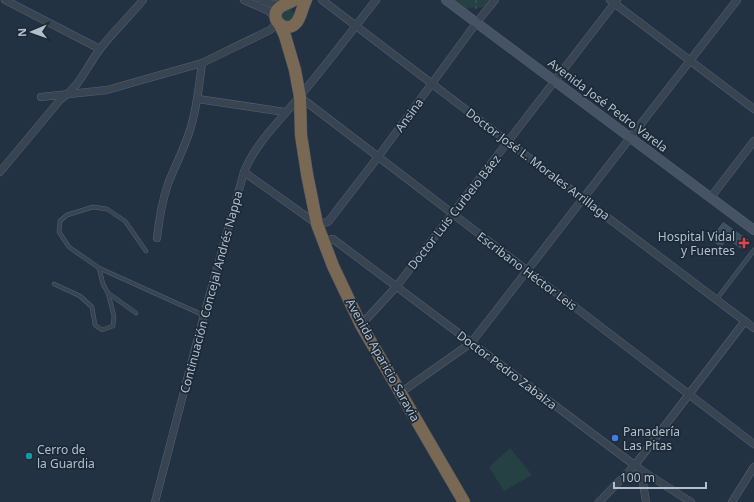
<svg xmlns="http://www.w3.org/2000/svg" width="754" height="502" font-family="'Noto Sans',sans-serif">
<rect width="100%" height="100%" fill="#233242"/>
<g fill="#254143">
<path d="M452,0H490L485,7L464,9Z"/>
<path d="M289,8L294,13L293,20L283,22L280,12Z"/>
<path d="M510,448L532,475L504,491L489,467Z"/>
</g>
<path fill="#3f5161" stroke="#1e2b39" d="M723,221L751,241L743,251L728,240L721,248L713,242L715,240L711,237Z"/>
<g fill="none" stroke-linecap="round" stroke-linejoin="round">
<g stroke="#55626f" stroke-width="4.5">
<g id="lane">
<path d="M146,251L125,221L107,209L93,207L67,215L60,221L59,232L69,247L99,268L203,315"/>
<path d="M99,268L103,284L108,293L136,313"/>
<path d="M54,284L80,296L92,307L95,325L102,330L113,326L114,316L108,293"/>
<path d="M716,300L754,250"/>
</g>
</g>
<g stroke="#55626f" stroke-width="8">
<g id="street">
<path d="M5,0L100,49"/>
<path d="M244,0L269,11L276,19"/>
<path d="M261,0L272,4L283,5"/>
<path d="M322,0L583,199L754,328"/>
<path d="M610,0L754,109"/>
<path d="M41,97L107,90L202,63L270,30L278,22"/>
<path d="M300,97L754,444"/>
<path d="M198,99L285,112"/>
<path d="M0,172L60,100C81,85 85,69 100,49C113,32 129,17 143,0"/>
<path d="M244,172L317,224L328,222L378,157L477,22L495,0"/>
<path d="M711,197L754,141"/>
<path d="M157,238C159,220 162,201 168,184C175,166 184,149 190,130C197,108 199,86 202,63"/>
<path d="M324,241L333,239L641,470L691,502"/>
<path d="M361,325L396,287L617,0"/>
<path d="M400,393L471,343L737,0"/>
<path d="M641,470L646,502"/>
<path d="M155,502L204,315L244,172C256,142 280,121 300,96C326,65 351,32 376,0"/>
<path d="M599,502L635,465L745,321"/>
<path d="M732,502L754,467"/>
</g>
</g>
<g stroke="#55626f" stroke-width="10">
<path id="secondary" d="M446,0L754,230"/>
</g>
<g stroke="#424f5c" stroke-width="13">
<g id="highway">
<path d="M294,0C289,4 282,4 278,9C269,20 286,34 296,23C301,18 302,7 306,0"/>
<path d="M280,25L285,36L295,70L300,97L301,135L307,174L317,224L333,266L361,325L464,502"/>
</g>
</g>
<path stroke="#445e60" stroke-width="1" stroke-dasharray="3 3" stroke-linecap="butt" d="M476,0V11"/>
<use href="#lane" stroke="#384452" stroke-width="3.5"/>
<use href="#street" stroke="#384452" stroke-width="7"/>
<use href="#secondary" stroke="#455365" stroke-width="9"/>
<use href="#highway" stroke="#786854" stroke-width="12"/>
</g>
<path fill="#e0444e" stroke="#1c2937" stroke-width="1.5" d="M742 237h4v4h4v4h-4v4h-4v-4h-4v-4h4z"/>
<circle fill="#3f7fe0" stroke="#1c2937" stroke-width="1.5" cx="615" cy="438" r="4"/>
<circle fill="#0f9aa8" stroke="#1c2937" stroke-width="1.5" cx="29" cy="456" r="4"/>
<g text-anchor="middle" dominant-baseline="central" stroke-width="3.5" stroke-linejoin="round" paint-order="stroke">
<g font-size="12" fill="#b4bfcc" stroke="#1c2937">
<text transform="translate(608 105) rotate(37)">Avenida José Pedro Varela</text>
<text transform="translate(409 115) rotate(-54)">Ansina</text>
<text transform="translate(538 164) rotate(37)">Doctor José L. Morales Arrillaga</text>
<text transform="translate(454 212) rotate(-52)">Doctor Luis Curbelo Báez</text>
<text transform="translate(527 271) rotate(37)">Escribano Héctor Leis</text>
<text transform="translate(211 292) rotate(-75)">Continuación Concejal Andrés Nappa</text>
<text transform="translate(383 360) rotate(61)">Avenida Aparicio Saravia</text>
<text transform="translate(507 370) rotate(37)">Doctor Pedro Zabalza</text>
</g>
<g font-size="12" fill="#b4bfcc" stroke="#1c2937" text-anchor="start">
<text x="735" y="236" text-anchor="end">Hospital Vidal<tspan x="735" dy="14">y Fuentes</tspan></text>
<text x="623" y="431">Panadería<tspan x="623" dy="14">Las Pitas</tspan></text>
<text x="37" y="449">Cerro de<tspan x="37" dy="14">la Guardia</tspan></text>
</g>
</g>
<g transform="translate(32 32) rotate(268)" stroke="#1c2937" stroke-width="3" paint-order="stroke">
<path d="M0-3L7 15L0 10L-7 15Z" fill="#b4bfcc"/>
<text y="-6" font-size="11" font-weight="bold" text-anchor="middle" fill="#b4bfcc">N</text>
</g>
<path d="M614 482v6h92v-6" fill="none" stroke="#b4bfcc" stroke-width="2"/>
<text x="620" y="482" font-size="12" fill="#b4bfcc" stroke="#1c2937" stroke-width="3" paint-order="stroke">100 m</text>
</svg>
